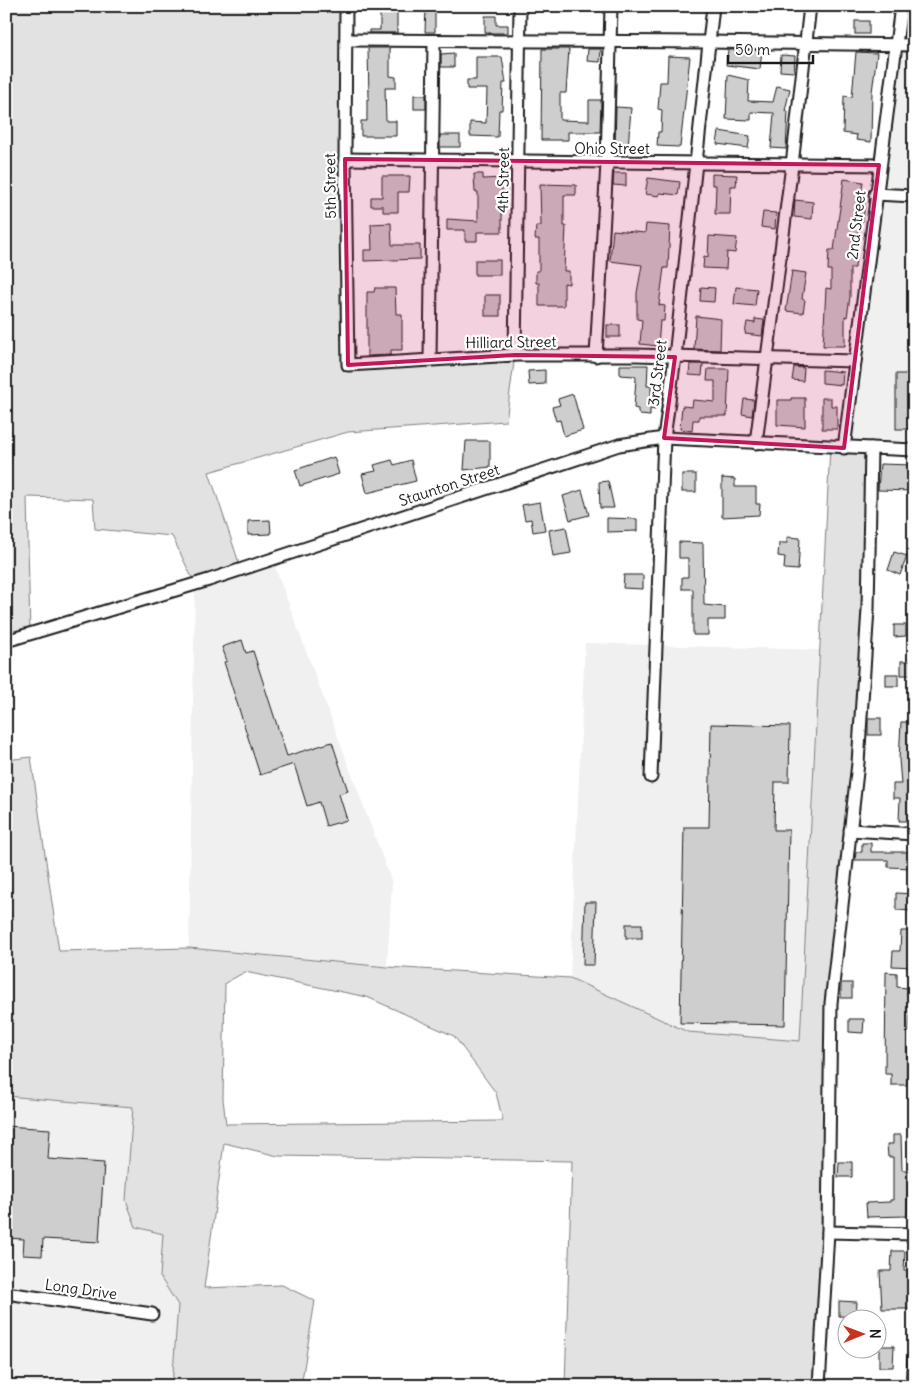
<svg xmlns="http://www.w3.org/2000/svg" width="920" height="1392" font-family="Delius,sans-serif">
<rect width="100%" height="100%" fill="#fff"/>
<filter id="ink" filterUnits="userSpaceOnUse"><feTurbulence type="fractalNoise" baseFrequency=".02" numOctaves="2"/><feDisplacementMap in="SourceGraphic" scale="10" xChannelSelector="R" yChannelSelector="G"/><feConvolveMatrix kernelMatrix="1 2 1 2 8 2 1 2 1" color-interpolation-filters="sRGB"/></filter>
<g filter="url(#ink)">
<g fill="#f0f0f0">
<path d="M895,45H914V450L844,448Z"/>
<path d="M272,559L392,883L387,967L189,948L195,584Z"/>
<path d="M585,643L819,650L800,1041L688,1032L570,978Z"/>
<path d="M6,1096L133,1107L126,1200L163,1234L160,1277L178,1305L172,1386H6Z"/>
</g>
<g fill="#e2e2e2" stroke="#7f7f7f" fill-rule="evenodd">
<path d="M6,6H346L348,364L515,355L506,421L348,432L209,472L241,569L195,584L172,536L95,529L93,499L27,497L30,634L6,641Z"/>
<path d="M830,447L871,448L868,609L831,1003L819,1386H565L572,1161L278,1156L224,1143L204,1288L282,1285L315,1301L301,1386H172L178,1305L160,1277L163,1234L136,1227L126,1200L133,1107L6,1096V760L31,757L59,951L189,948L387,967L570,978L688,1032L800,1041ZM245,972L367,997L454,1036L496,1093L503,1121L226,1124L223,1099L225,983Z"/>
</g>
<g fill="#cecece" stroke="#1c1c1c">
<path d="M380,6H397V33H369V30H380Z"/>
<path d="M426,6H435V32H425Z"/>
<path d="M485,16H496V25H508V33H485Z"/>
<rect x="855" y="21" width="14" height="13"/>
<path d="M368,48H390V76L396,77V88H385L386,121H396V136H361V121H367V99H369Z"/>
<path d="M542,49H569L566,93H560V120L589,121V100H601L600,132H568V140H541Z"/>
<path d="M588,49H601L600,62L587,61Z"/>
<path d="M728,50H762L760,69L726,65Z"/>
<path d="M856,52L877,53L872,92L871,142L856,140L857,135L843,133L844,96L852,97Z"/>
<path d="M454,53V67H441V54Z"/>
<path d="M781,55L795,56L794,72L780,71Z"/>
<path d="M668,56L690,57L680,147L657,146L658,132H661L662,110L658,109L660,82H667Z"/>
<path d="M476,57H502L506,83H503L502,110H499L498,137L470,136V122L486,123L487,89H467V80H476Z"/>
<path d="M728,75L749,80L748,101L773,102L777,86L790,89L785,111H788L786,149L771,148L774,113L751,112V120L726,119Z"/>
<rect x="414" y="95" width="12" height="14"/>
<path d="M616,107L631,108L628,148H615Z"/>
<path d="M719,131L750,136L748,148L717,144Z"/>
<rect x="440" y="135" width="20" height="12"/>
<path d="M614,173H626V186L613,185Z"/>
<path d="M474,174H483V179L502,178V232H477V241H465V230H447V219L478,221V192H475Z"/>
<path d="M712,174L737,175L736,186H731L730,214H715L716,185H712Z"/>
<path d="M382,176H410L409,192H398V212H383V206H371V197H382Z"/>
<path d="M648,178L680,182L678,195L660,193L659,196L645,194Z"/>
<path d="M844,179L863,182L860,203H865L863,221H859L855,268H850V297L847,317L845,316V346H823L826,288L831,289V270H828L829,250H834Z"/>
<path d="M540,184L576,185V195H564V226H566L564,271H569V284L564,283V306H539V283H536V271H539V239H535L536,226H541Z"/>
<path d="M795,200L813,202L812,219L794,217Z"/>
<path d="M763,212L776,213L775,229L761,227Z"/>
<path d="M391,223L392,245H420V259L364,261V250H372L371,224Z"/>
<path d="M646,224L670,226L668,268H664L659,305L665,306L664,321H660L658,346L640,344L642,320L637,319V293L642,265L610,261L613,230L645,233Z"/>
<path d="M709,236L737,238L735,253L727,252L726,269L703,268L704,256L708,257Z"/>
<rect x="475" y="260" width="25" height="15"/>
<path d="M792,271L806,273L802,299L805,300L803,313L786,311Z"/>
<path d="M701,287L715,288L714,302L700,301Z"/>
<path d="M736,287L757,289L755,306L734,304Z"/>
<path d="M375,288H395L396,314H402V350H391V355L367,356V292H374Z"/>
<rect x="485" y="295" width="15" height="21"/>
<path d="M696,316L721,319L720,350L694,349Z"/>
<path d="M755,319L764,320L762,336L745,334L747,322L755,323Z"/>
<rect x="607" y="325" width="13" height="12"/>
<path d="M690,364H703L702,376L689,375Z"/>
<path d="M620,365H648L647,386H651V400H656L655,410L650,409V416L640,415L638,413V409L634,408L636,378L635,376L620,375Z"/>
<path d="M794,367L804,368L803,381L792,380Z"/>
<path d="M708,369H729L727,416H699V420H693L692,431L680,429L682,406L692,407L693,400L715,402V381H707Z"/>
<path d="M545,370V384L529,385L528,371Z"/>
<path d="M822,370L843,372L842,385L822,383Z"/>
<rect x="896" y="374" width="18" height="55"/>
<path d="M573,394L583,430L564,436L560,420L556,421L552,407L560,405L558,399Z"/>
<path d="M791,398H805V427L777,425V400H791Z"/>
<path d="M822,398H831V406H837V429H822Z"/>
<path d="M744,399L754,400L752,416L742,414Z"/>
<path d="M466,441H490V467L464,470Z"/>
<path d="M334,457L339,474L300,486L295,470Z"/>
<path d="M392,460L394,465L411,460L416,481L367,493L362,474L376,471L374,465Z"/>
<path d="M880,464L913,465V491L878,490Z"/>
<rect x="682" y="474" width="14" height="18"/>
<path d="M722,478L735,479V487H756V504H760L759,515L722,517Z"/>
<path d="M608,481L614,508H600L599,482Z"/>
<path d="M582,490L589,515L570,520L563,496Z"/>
<path d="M540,502L545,530L533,532L531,519L525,520L522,505Z"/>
<path d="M607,518L637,519V531L607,532Z"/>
<path d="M270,520L271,534L248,535V521Z"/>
<path d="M566,527L571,553L553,556L549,530Z"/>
<path d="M787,537L800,538L798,570L784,569L785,557L778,556L779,543H787Z"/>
<path d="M679,542L703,543L704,605L725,607V620H708V635H693V589H682V577H688V558H679Z"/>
<path d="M894,552L907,556L900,575L888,570Z"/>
<path d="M624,575H643V589L623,588Z"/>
<path d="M894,625H906V636L894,637Z"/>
<path d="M242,640L246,653L253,651L287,756L332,742L348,791L339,794L347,820L326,826L319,802L307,806L294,764L260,775L224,662L227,661L222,647Z"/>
<rect x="901" y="661" width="13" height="14"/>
<rect x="886" y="674" width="12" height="12"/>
<rect x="868" y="718" width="13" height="17"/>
<path d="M901,722H914V821H899L900,798H893V784H901L899,759Z"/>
<path d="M711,724L790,726L789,782H775L774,830H789L785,1025L680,1023L684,827H709Z"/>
<path d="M862,843H871V852H914L912,868L888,867V860H855L856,852H862Z"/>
<path d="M896,893L914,894V911L896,910Z"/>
<path d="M585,902H596L594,965H583Z"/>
<rect x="626" y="924" width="16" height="14"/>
<path d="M901,931H914V967L892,966L893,951H900Z"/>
<path d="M886,972L897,973V987L908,988L907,995H911L909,1032H907V1085H891V1074H885Z"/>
<rect x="841" y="983" width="11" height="15"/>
<path d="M849,1019H864L863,1033L849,1032Z"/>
<path d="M6,1126L50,1129L48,1159L104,1163L99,1242L43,1239L42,1256L23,1255L24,1239L6,1238Z"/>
<path d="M893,1135H901L902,1170H909L907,1216L867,1217L866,1203L890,1202V1200H893V1157H888L887,1144H893Z"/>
<path d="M839,1162H852V1177H838Z"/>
<path d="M892,1251H905L904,1271H908L910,1309H882L880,1271H891Z"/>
<path d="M839,1301L857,1302L856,1317L839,1316Z"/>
<path d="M879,1346H894L893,1367H879Z"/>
</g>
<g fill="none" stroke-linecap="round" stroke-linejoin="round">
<g stroke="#1c1c1c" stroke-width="15">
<g id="minor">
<path d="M346,6L345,159L348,365L515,355H636L854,361"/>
<path d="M346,40L709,42L914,45"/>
<path d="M345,159L879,165"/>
<path d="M875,194L914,196"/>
<path d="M515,355L520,6"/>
<path d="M596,356L607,163L611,6"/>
<path d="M430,360L434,41"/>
<path d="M756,443L792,165L810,6"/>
<path d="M844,448L901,6"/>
<path d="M6,641L209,580L619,445L664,438L914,450"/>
<path d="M651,777L664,438L675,357L713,6"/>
<path d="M850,830L914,834"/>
<path d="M828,1232L914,1234"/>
<path d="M6,1293L152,1314"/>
<path d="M819,1386L828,1232L831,1003L858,763L868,609L871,448"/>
<path d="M912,1386L914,1358"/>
</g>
</g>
<use href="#minor" stroke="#fff" stroke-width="11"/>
</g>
</g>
<path fill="#c2185b" fill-opacity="0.2" stroke="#c2185b" stroke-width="4" stroke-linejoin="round" d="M345,159L879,165L844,448L664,438L675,357L515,355L348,365Z"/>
<g text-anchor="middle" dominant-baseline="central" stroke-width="4.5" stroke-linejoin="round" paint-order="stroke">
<g font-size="15" fill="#1c1c1c" stroke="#fff">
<text x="612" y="148">Ohio Street</text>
<text transform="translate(503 180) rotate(-89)">4th Street</text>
<text transform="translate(330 186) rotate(-91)">5th Street</text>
<text transform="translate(856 225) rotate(-83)">2nd Street</text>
<text transform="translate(511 342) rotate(-1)">Hilliard Street</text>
<text transform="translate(657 373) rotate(-83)">3rd Street</text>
<text transform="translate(449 485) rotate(-18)">Staunton Street</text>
<text transform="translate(81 1289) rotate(8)">Long Drive</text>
</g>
</g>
<rect width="920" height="1392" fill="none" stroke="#fff" stroke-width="25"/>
<rect x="12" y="12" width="895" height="1367" fill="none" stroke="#1c1c1c" stroke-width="2" filter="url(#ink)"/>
<g transform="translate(862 1334) rotate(89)"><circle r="24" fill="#ffffff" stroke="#a4a4a4"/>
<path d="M0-4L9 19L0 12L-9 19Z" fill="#c8321e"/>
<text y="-8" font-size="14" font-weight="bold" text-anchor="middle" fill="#1c1c1c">N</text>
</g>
<path d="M728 55v8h85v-8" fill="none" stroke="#1c1c1c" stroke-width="2.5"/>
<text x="735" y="55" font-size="15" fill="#1c1c1c" stroke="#ffffff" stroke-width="4" paint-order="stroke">50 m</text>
</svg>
